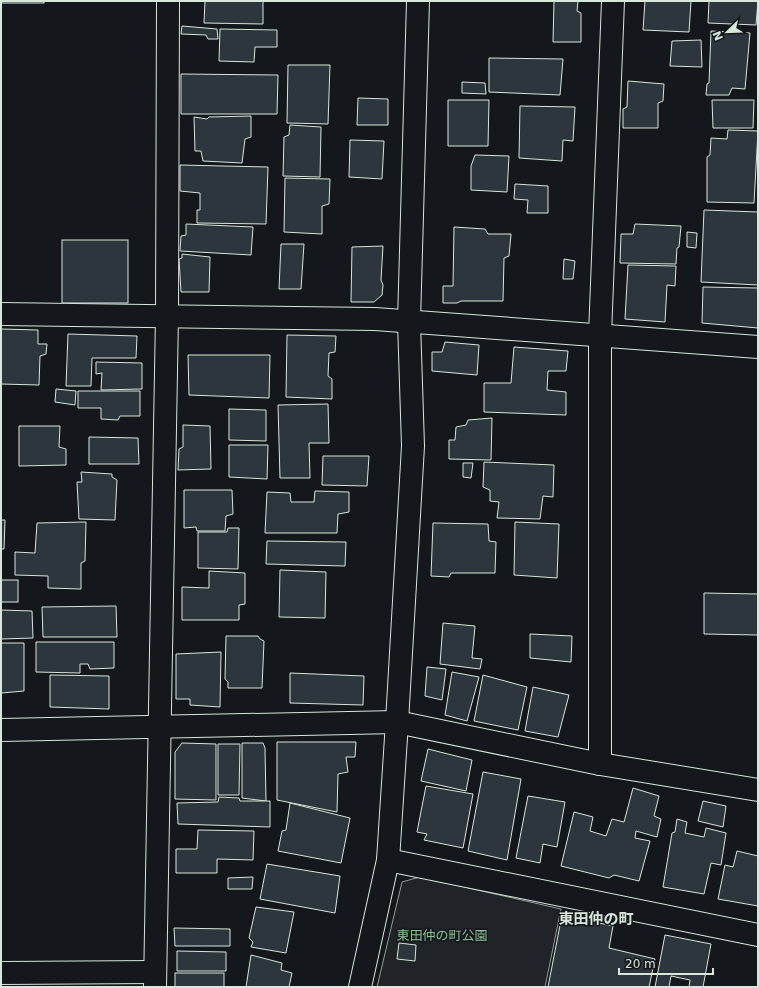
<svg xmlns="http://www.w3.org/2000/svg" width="759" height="988" font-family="'DejaVu Sans','Noto Sans JP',sans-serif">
<rect width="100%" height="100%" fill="#14181c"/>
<path fill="#202428" stroke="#939e99" d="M420,877L561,909L545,987H377L402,882Z"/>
<g fill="#2c363c" stroke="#d8e6dc">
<rect x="1" y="1" width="43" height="2"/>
<path d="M205,1H263V24L204,23Z"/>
<path d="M554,1H578L577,11L581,13V42H553Z"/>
<path d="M645,1H691L689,32L643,30Z"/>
<path d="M709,1H758L756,25L708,23Z"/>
<path d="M182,26L217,29L218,39H208L206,35L181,34Z"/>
<path d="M220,29L277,30V47H255L254,62L219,61Z"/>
<path d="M711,31L750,33L745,89L732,88L729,95H706L707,84L709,83Z"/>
<path d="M701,40L702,67L670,66L672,41Z"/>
<path d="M489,58L563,59L560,95L489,92Z"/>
<path d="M288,65H330L328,124L287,123Z"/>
<path d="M181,74L278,75L277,114H181Z"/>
<path d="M628,81L664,84L663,101L658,103V128H623V109L627,107Z"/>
<path d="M462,82L485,83L486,94L462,93Z"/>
<path d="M358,98L388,99V125H357Z"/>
<path d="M448,100H489L488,146H448Z"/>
<path d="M712,100H754L753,128H713Z"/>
<path d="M520,106L575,107L573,141L563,140L562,161L519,158Z"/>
<path d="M251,116V137L245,139L242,163L203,161L201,151H195L194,117L207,119L209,117Z"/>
<path d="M290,125L321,127L320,177L283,176L284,137L289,135Z"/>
<path d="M728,130L758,131L754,203L707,202V157L710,155L711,138L727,139Z"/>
<path d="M350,140L384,141L382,179L349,177Z"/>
<path d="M475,155L509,156L507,192L471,190V166Z"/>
<path d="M180,165L268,167L266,224L197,223V210H200V193L180,191Z"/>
<path d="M285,178L330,179L329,204L322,206V234L284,232Z"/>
<path d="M515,184L548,186V213H527L528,200L514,199Z"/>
<path d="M704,210L758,212V285L701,282Z"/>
<path d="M186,224L253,227L251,255L180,251L181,236L186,235Z"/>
<path d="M635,224L681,226L679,247L677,248L676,264L620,263L621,234H633Z"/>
<path d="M454,227L485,229L488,234H511L509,256L504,258L503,301H461L457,303H443V286H453Z"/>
<path d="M687,232L697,233L696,248L687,247Z"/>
<rect x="62" y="240" width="66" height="63"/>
<path d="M281,244H304L301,289H279Z"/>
<path d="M383,246L381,280L383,285L382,295L374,302H351L352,247Z"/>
<path d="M182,254L210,257L209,292H181L179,259L182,258Z"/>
<path d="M564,259L575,261L573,279H563Z"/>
<path d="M628,265L676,266L675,286L667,285L665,322L625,319Z"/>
<path d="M703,287L758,288V328L702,323Z"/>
<path d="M1,329L38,330V344H47L46,354L40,356L39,385L1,384Z"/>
<path d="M68,334L137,336L136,358H92L91,386H66Z"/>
<path d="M287,335L336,336L335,352L329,353L328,376L332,379V399L286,397Z"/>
<path d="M445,342L479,345L477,375L432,371V352H442Z"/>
<path d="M514,347L568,351L566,371H548L547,390L566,392V415L484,412V383H511Z"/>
<path d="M188,355H270L269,398L189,395Z"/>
<path d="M96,362L142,363V389L101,390L102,373L96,374Z"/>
<path d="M56,389L76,391L75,405L55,402Z"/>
<path d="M78,391H140V416H120L118,420L101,419V408H78Z"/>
<path d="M328,404L329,443H309L310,478H280L278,405Z"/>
<path d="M229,409L266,410V441L229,440Z"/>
<path d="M492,418L491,460L449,459V440H455L456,427L466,425L468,420Z"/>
<path d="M183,425L210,426L211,469L178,470L179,449L183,447Z"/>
<path d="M19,426H60L59,447L66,449V465L19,466Z"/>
<path d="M89,437L138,438L139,464H89Z"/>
<path d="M229,445H268L267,479L229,477Z"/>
<path d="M323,456H369L367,486L322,485Z"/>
<path d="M484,462L554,465L553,497L543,496L540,519L497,518L499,502L490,501V490L483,487Z"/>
<path d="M463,463H473L471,478L463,477Z"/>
<path d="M81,472L112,474V477L117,480L115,520L79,519L77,482H82Z"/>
<path d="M184,490H232L233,514L226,516L225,531H197L196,527L184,528Z"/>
<path d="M315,491L349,492V512L338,514L337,533H265L267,492L290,493L291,502H314Z"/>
<path d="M1,520H5L4,549H1Z"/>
<path d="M86,522L85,561L81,563V589L48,588V576L15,575V552L35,553L37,523Z"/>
<path d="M515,522L559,524L557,578L514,575Z"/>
<path d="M433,523L488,524L489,541L496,542L495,573H451L449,577L431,576Z"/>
<path d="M228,528H239L238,569L198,568V532H227Z"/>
<path d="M267,541L346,542L345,566L266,564Z"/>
<path d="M280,570L326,572L325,618L279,617Z"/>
<path d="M209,571L245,573V604L239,605V620H182V587L209,588Z"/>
<rect x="1" y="580" width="17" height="22"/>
<path d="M704,593L758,594V635L704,634Z"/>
<path d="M116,606L117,637H43L42,607Z"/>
<path d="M1,610L32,611L33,638L1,639Z"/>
<path d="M443,623L475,626L472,658L482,659L480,669L440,664Z"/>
<path d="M530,634L572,636L571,662L530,658Z"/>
<path d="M226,636H258L260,639L264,641L262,688H228V682L225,679Z"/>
<path d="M36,642H114V668L90,669L88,664H80V673L36,672Z"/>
<path d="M1,643H24V691L1,693Z"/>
<path d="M221,652L220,707L190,705V699H176V654Z"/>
<path d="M427,667L446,669L442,700L425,696Z"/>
<path d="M452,672L479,677L467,721L445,715Z"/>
<path d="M290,673L364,676L363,705L290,703Z"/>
<path d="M50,675L109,676V709L50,707Z"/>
<path d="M483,675L527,687L518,730L474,721Z"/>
<path d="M533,687L569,695L558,737L525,731Z"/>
<path d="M277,742H356L355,757H346L348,772L338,774L337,812L277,800Z"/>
<path d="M182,743L216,744V800L175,799V752Z"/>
<path d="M242,743H263L265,748L266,801L242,798Z"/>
<path d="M218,744H240L239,795H218Z"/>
<path d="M428,749L472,760L466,791L421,781Z"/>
<path d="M483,772L521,779L507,860L468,851Z"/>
<path d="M426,786L473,794L463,848L424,840L427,834L417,832Z"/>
<path d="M633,788L659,796L654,816L661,819L657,837L636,831L635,838L650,841L639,881L614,875L609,878L561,866L574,812L593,817L590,831L606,836L612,819L624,822Z"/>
<path d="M528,796L565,802L557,847L543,844L540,863L516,858Z"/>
<path d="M219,797L239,798L240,801H270V827L178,824L177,803L218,802Z"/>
<path d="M703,801L726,806L723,827L698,821Z"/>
<path d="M290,803L350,818L341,863L278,851L282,831L286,830Z"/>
<path d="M677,819L687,822L685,833L704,837L706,828L726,833L721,865L711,863L704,894L663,887L672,833L675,832Z"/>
<path d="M198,830L254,831L253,860L217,859V873H176V849H197Z"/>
<path d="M737,851L758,856V906L718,899L725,865L733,867Z"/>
<path d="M267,864L340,876L335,913L260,899Z"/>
<path d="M253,877L252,889H228V878Z"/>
<path d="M256,907L294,912L286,953L251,947L253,942L249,938Z"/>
<path d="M562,915L613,926L609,948L655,959L649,987H548Z"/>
<path d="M174,928L230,929V946H175Z"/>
<path d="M665,935L711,944L703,987H689L690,980L671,976L669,987H655Z"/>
<path d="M399,943L416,945L415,961L397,959Z"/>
<path d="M177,951L226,952V971H177Z"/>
<path d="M251,955L282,963L281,970L292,973L289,987H246Z"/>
<rect x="175" y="973" width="49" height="14"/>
</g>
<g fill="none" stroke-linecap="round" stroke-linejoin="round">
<g stroke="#d8e6dc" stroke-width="24">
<g id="street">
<path d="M1,314L375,319L758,347"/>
<path d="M1,730L397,722L600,764L758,790"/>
<path d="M600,764V335L613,1"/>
<path d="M388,860L758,935"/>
<path d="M1,973L155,972"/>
<path d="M155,987L167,316L168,1"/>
</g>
</g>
<g stroke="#d8e6dc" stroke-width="24">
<path id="secondary" d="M360,987L388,860L397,722L413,446L409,322L418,1"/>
</g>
<use href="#street" stroke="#14181c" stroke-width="22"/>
<use href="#secondary" stroke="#14181c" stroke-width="22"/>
</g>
<g text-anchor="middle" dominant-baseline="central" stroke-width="3" stroke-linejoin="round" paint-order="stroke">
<g font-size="13" fill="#8ac095" stroke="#14181c">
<text x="442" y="935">東田仲の町公園</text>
</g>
<g font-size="15" font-weight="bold" fill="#d8e6dc" stroke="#14181c">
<text x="596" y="919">東田仲の町</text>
</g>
</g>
<rect width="759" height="988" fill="none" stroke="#d8e6dc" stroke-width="4"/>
<g transform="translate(727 32) rotate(247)" stroke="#14181c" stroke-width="3" paint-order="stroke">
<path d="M0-3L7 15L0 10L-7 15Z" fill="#d8e6dc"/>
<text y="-6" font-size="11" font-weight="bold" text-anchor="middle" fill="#d8e6dc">N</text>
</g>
<path d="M619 968v6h94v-6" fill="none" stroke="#d8e6dc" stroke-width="2"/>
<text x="625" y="968" font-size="12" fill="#d8e6dc" stroke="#14181c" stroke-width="3" paint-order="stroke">20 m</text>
</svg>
